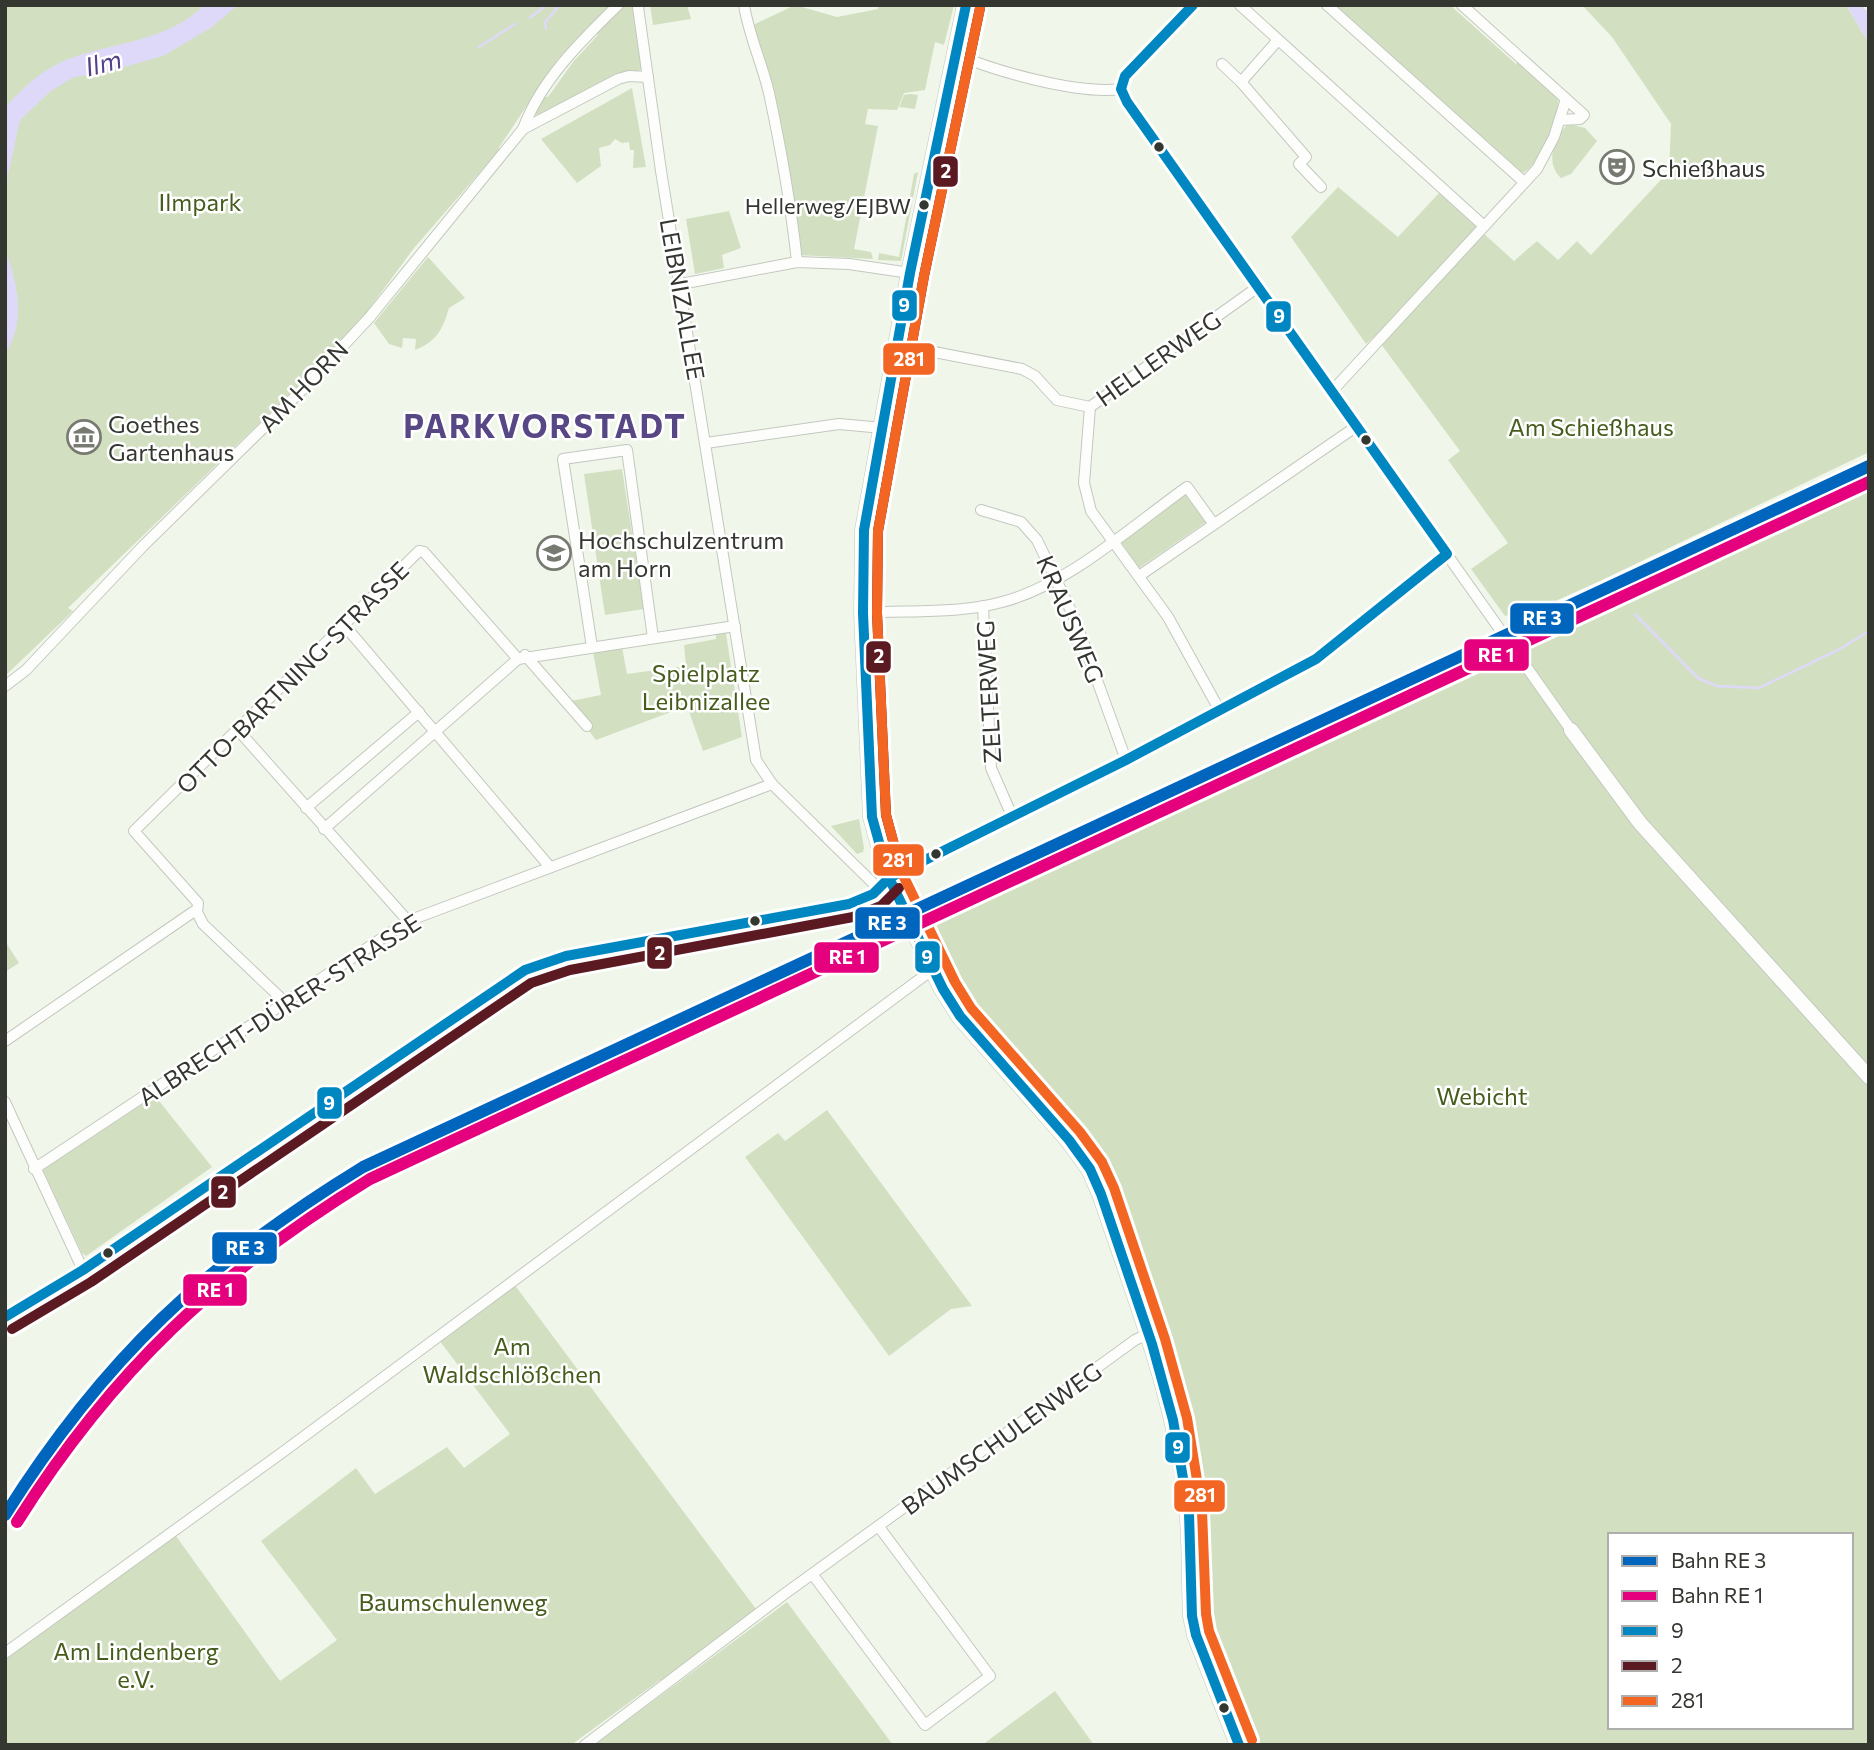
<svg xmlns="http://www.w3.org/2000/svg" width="1874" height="1750" font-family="Commissioner,sans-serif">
<rect width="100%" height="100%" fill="#f0f6ea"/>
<g fill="#d2e0c1" fill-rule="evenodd">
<path d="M5,5H610L557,60L498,149L501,148L414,248L366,313L327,358L68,608L73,611L5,676Z"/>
<path d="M623,5H633L642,69L547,112L537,115L533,112L544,96L548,97L573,62L598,35L596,32Z"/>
<path d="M650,5H687L691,19L653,25Z"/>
<path d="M795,5L837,17L878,9L879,5H954L944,45L935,42L925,90L904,93L897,110L868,109L865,124L878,126L854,249L871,252L873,259L798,255L773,88L751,26Z"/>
<path d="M1333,5H1450L1516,64L1518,62L1557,97C1564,112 1538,168 1522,173Z"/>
<path d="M1582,5H1846L1849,10L1869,43V452L1600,581L1551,603L1505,616L1471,569L1508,543L1448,460L1460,451L1375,336L1366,344L1291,237L1338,187L1398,237L1439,193L1514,261L1537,241L1558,260L1577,241L1591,255L1669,171L1671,124L1612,37Z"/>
<path d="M632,88L646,167L633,168L634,150H630L629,142L622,143L615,139L610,145L599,148L601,166L577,183L541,139Z"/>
<path d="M910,94L918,95L915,109L899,107L904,95Z"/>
<path d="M1569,124L1585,128L1597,141L1571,174L1561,178C1545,165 1553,134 1569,124Z"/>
<path d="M918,172L901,261L878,260L879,253L899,257L914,174Z"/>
<path d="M729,211L741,248L722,255L724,268L695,274L686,219Z"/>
<path d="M428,257L465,298L449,308C443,329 436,342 415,350L416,339L403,338L402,348L389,344L374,323Z"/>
<path d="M622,469L644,609L605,615L584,474Z"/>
<path d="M1869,472V1745H1246L1199,1620L1197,1539L1107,1192L957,998L932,950L926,926L1217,794L1520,648L1525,635ZM1610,1535H1851V1727H1610Z"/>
<path d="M1186,493L1206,522L1139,568L1120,540Z"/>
<path d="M725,627L742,737L703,751L687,706L596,740L566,702L601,695L592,647L621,642L627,674L686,666L684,645L716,639V628Z"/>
<path d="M859,819L864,848L863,852L857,854L831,826Z"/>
<path d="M5,941L19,963L5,972Z"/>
<path d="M155,1096L212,1167L86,1256L82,1253L43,1170Z"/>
<path d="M827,1110L972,1306L951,1309L889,1356L745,1157L778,1133L785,1141Z"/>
<path d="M514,1284L759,1613L664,1683L660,1680L571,1745H5V1659L176,1536L280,1681L337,1640L261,1541L356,1468L375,1494L447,1447L464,1468L510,1434L439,1340Z"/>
<path d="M787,1602L893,1745H594Z"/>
<path d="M1055,1691L1094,1745H982Z"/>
</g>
<g fill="#ded9f9">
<path d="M204,5H238L212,27L163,56L107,72L74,77L51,91L20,120L5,189V108C25,85 45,67 74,57C118,42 170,40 204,5Z"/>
<path d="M1846,5H1862L1869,14V43Z"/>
<path d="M5,249C17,283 27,322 5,353Z"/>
</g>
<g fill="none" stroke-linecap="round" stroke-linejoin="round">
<g stroke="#ded9f9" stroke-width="2.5">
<path d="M530,18L546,5"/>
<path d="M546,29L545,22L560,5"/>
<path d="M479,47L515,24"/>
<path d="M1635,614L1698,678L1717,686L1759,688L1840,649L1869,631"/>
</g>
<g stroke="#c3c8bf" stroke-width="12">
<g id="minor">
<path d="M744,5C749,36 762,63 769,93C781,149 791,205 797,262"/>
<path d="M1193,5L1125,76L1121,89L1127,102L1571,730"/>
<path d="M1240,5L1484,226"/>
<path d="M1327,5L1524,182"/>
<path d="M1462,5L1584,115L1580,119L1560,120"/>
<path d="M638,7L661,171L756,760L772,784L879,889"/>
<path d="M955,54C995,71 1078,95 1121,89"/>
<path d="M1222,64L1241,82L1306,157L1299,164L1321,187"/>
<path d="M1241,82L1278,40"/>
<path d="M523,129L618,79L629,76L648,77"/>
<path d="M681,284L797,262L849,264L910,273"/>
<path d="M898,345L1022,369L1035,376L1057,400L1090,407L1258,287"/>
<path d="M1333,390L1537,169L1554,137L1566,99"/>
<path d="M1090,407L1084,483L1091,511L1168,617L1220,711"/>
<path d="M706,443L839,424L883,428"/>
<path d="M981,510L1021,522L1037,540L1074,617L1126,760"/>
<path d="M1139,576L1357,426"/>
<path d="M983,606L991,768L1012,816"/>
<path d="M863,613C908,610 959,614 1002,602C1068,585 1132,526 1187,487L1213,523"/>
<path d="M345,626L550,867"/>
<path d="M592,647L563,459L627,450L653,638"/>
<path d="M525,655L587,726"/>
<path d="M5,686L26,670L143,546L303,389L369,318L523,129C541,80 581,41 618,5"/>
<path d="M238,730L408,921"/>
<path d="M306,808L419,712"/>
<path d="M324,829L518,659L735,626"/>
<path d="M197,912L198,903L134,831L419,551L424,552L518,659"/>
<path d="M5,1041L193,912H197L203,924L286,1003"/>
<path d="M5,1102L83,1270"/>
<path d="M34,1169L408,921L772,784"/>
<path d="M5,1317L83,1270L525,970L566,956L849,904L873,894L889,878L1126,760L1316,659L1447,554"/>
<path d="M813,1575L925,1725L990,1676L879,1527"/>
<path d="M5,1653L287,1449L932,970"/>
<path d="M585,1745L783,1595L1135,1340L1148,1334"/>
</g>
</g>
<g stroke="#c3c8bf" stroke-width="16">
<path id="tertiary" d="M1571,730L1640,823L1869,1077"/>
</g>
<g stroke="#c3c8bf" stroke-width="19">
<path id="primary" d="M966,5L910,273L864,530L863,613L872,817L889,878L943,989L960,1016L1069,1140L1090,1169L1101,1194C1134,1292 1175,1394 1187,1498C1192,1537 1190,1576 1192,1616L1196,1635L1239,1745"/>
</g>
<use href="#minor" stroke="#fdfefc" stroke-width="10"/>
<use href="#tertiary" stroke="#fdfefc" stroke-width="14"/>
<use href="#primary" stroke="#fdfefc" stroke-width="18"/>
<g stroke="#c8cac6" stroke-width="5">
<path id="rail" d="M1815,485L1869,462"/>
</g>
<use href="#rail" stroke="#fff" stroke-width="2.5" stroke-dasharray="8" stroke-linecap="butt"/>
<g stroke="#fff" stroke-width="16">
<g id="bus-1">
<path d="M966,5L910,273L864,530L863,613L872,817L889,878L943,989L960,1016L1069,1140L1090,1169L1101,1194L1152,1344L1173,1420L1189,1513L1192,1616L1196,1635L1239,1745"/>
<path d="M5,1317L83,1270L525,970L566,956L849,904L873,894L889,878L1126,760L1316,659L1447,554L1127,102L1121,89L1125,76L1193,5"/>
</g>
</g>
<g stroke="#fff" stroke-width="16">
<g id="bus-2">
<path d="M902,874L886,815L877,613L878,531L924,276L980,8"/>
<path d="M12,1329L91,1282L531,983L570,970L853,917L881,906L899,888"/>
</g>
</g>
<g stroke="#fff" stroke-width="16">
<path id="bus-3" d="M980,8L924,276L878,531L877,613L886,815L902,873L955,982L971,1008L1080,1132L1102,1162L1114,1188L1165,1339L1187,1418L1202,1511L1206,1614L1209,1631L1252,1740"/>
</g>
<use href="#bus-1" stroke="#0087c1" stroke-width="10"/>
<use href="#bus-2" stroke="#5b1a21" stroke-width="10"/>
<use href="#bus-3" stroke="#f26522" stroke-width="10"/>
<g stroke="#fff" stroke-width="18">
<path id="rail-1" d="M5,1515C104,1358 206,1263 363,1167L1869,466"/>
</g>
<g stroke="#fff" stroke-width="18">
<path id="rail-2" d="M17,1522C113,1370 217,1273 370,1179L1869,482"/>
</g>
<use href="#rail-1" stroke="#0065bd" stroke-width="12"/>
<use href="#rail-2" stroke="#e5007d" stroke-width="12"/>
</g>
<defs>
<g id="theatre-ring" transform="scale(1.75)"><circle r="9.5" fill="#fff" stroke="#767a71" stroke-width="1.5"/><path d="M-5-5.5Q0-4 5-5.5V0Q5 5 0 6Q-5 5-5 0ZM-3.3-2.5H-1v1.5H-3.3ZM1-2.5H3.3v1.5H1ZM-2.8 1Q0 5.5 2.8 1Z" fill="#767a71"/></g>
<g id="museum-ring" transform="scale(1.75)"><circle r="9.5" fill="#fff" stroke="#767a71" stroke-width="1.5"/><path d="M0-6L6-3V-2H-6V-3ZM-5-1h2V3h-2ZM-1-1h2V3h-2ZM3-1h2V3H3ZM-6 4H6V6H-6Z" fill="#767a71"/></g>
<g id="university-ring" transform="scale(1.75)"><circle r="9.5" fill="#fff" stroke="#767a71" stroke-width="1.5"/><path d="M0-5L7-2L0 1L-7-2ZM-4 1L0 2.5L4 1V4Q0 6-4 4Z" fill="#767a71"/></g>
</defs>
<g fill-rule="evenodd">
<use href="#theatre-ring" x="1617" y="167"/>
<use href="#museum-ring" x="84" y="437"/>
<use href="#university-ring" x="554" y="553"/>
</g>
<g fill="#343730" stroke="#fff" stroke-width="2.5">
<circle cx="1159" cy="147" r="6"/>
<circle cx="924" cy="205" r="6"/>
<circle cx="1366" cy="440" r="6"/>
<circle cx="936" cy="854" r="6"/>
<circle cx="755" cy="921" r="6"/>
<circle cx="108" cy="1253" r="6"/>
<circle cx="1224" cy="1708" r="6"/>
</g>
<g text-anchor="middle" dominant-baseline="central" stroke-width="5" stroke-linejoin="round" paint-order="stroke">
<g font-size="22" fill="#343730" stroke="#fff" text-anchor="end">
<text x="911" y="205">Hellerweg/EJBW</text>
</g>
<g font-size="24" fill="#343730" stroke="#fff" text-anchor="start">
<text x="1642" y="167">Schießhaus</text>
<text x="108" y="423">Goethes<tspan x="108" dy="28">Gartenhaus</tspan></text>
<text x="578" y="539">Hochschulzentrum<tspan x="578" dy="28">am Horn</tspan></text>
</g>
<g font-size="24" fill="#455c1b" stroke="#fff">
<text x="200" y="201">Ilmpark</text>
<text x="1591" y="426">Am Schießhaus</text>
<text x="706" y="672">Spielplatz<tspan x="706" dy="28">Leibnizallee</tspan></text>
<text x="1482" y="1095">Webicht</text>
<text x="512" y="1345">Am<tspan x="512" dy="28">Waldschlößchen</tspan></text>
<text x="453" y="1601">Baumschulenweg</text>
<text x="136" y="1650">Am Lindenberg<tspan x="136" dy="28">e.V.</tspan></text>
</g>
<g font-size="24" fill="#343730" stroke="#fff">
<text transform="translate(683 299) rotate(80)">LEIBNIZALLEE</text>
<text transform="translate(1158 358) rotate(-35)">HELLERWEG</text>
<text transform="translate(303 386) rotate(-46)">AM HORN</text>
<text transform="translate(1071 619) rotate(67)">KRAUSWEG</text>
<text transform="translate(292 677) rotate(-45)">OTTO-BARTNING-STRASSE</text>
<text transform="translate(988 692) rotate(-93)">ZELTERWEG</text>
<text transform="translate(279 1009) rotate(-33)">ALBRECHT-DÜRER-STRASSE</text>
<text transform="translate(1001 1438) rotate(-36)">BAUMSCHULENWEG</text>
</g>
<g font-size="26" font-style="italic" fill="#55408a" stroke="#fff">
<text transform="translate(103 62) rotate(-15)">Ilm</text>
</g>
<g font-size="32" font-weight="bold" letter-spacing="2" fill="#574785" stroke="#fff">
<text x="545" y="425">PARKVORSTADT</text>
</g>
</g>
<g stroke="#fff" stroke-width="2.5">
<rect x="932" y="155" width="27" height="33" rx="7" fill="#5b1a21"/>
<rect x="891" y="289" width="27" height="33" rx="7" fill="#0087c1"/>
<rect x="1265" y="300" width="27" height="33" rx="7" fill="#0087c1"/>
<rect x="882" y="342" width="54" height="34" rx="7" fill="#f26522"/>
<rect x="1509" y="602" width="66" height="33" rx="7" fill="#0065bd"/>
<rect x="1463" y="638" width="67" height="34" rx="7" fill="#e5007d"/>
<rect x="865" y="640" width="27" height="34" rx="7" fill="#5b1a21"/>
<rect x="872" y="843" width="53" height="34" rx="7" fill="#f26522"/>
<rect x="854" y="906" width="67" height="34" rx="7" fill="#0065bd"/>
<rect x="646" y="936" width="27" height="34" rx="7" fill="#5b1a21"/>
<rect x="914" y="940" width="27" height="34" rx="7" fill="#0087c1"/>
<rect x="813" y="941" width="67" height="33" rx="7" fill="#e5007d"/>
<rect x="316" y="1086" width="27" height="34" rx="7" fill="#0087c1"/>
<rect x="210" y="1175" width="27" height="34" rx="7" fill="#5b1a21"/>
<rect x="211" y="1231" width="67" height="34" rx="7" fill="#0065bd"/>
<rect x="182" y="1273" width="66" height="34" rx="7" fill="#e5007d"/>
<rect x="1164" y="1431" width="27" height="33" rx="7" fill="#0087c1"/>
<rect x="1173" y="1479" width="53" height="34" rx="7" fill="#f26522"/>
</g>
<g font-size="19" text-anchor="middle" font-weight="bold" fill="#fff">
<text x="946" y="178">2</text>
<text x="904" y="312">9</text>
<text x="1279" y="323">9</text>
<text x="909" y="366">281</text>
<text x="1542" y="625">RE 3</text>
<text x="1496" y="662">RE 1</text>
<text x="879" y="663">2</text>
<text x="898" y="867">281</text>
<text x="887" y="930">RE 3</text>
<text x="660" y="960">2</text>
<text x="927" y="964">9</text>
<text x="847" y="964">RE 1</text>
<text x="329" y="1110">9</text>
<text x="223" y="1199">2</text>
<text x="245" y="1255">RE 3</text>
<text x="215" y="1297">RE 1</text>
<text x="1178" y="1454">9</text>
<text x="1200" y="1502">281</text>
</g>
<rect width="1874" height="1750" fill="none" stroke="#343730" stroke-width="14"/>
<rect x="1608" y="1533" width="245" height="196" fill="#ffffff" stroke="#aeafac" stroke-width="2"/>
<rect x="1622" y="1556" width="35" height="10" fill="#0065bd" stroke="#aeafac" stroke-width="2"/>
<text x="1671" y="1568" font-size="21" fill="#343730">Bahn RE 3</text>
<rect x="1622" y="1591" width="35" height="10" fill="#e5007d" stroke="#aeafac" stroke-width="2"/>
<text x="1671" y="1603" font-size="21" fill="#343730">Bahn RE 1</text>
<rect x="1622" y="1626" width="35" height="10" fill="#0087c1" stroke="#aeafac" stroke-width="2"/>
<text x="1671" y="1638" font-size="21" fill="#343730">9</text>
<rect x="1622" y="1661" width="35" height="10" fill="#5b1a21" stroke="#aeafac" stroke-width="2"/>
<text x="1671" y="1673" font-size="21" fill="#343730">2</text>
<rect x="1622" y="1696" width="35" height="10" fill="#f26522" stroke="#aeafac" stroke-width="2"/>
<text x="1671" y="1708" font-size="21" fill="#343730">281</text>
</svg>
